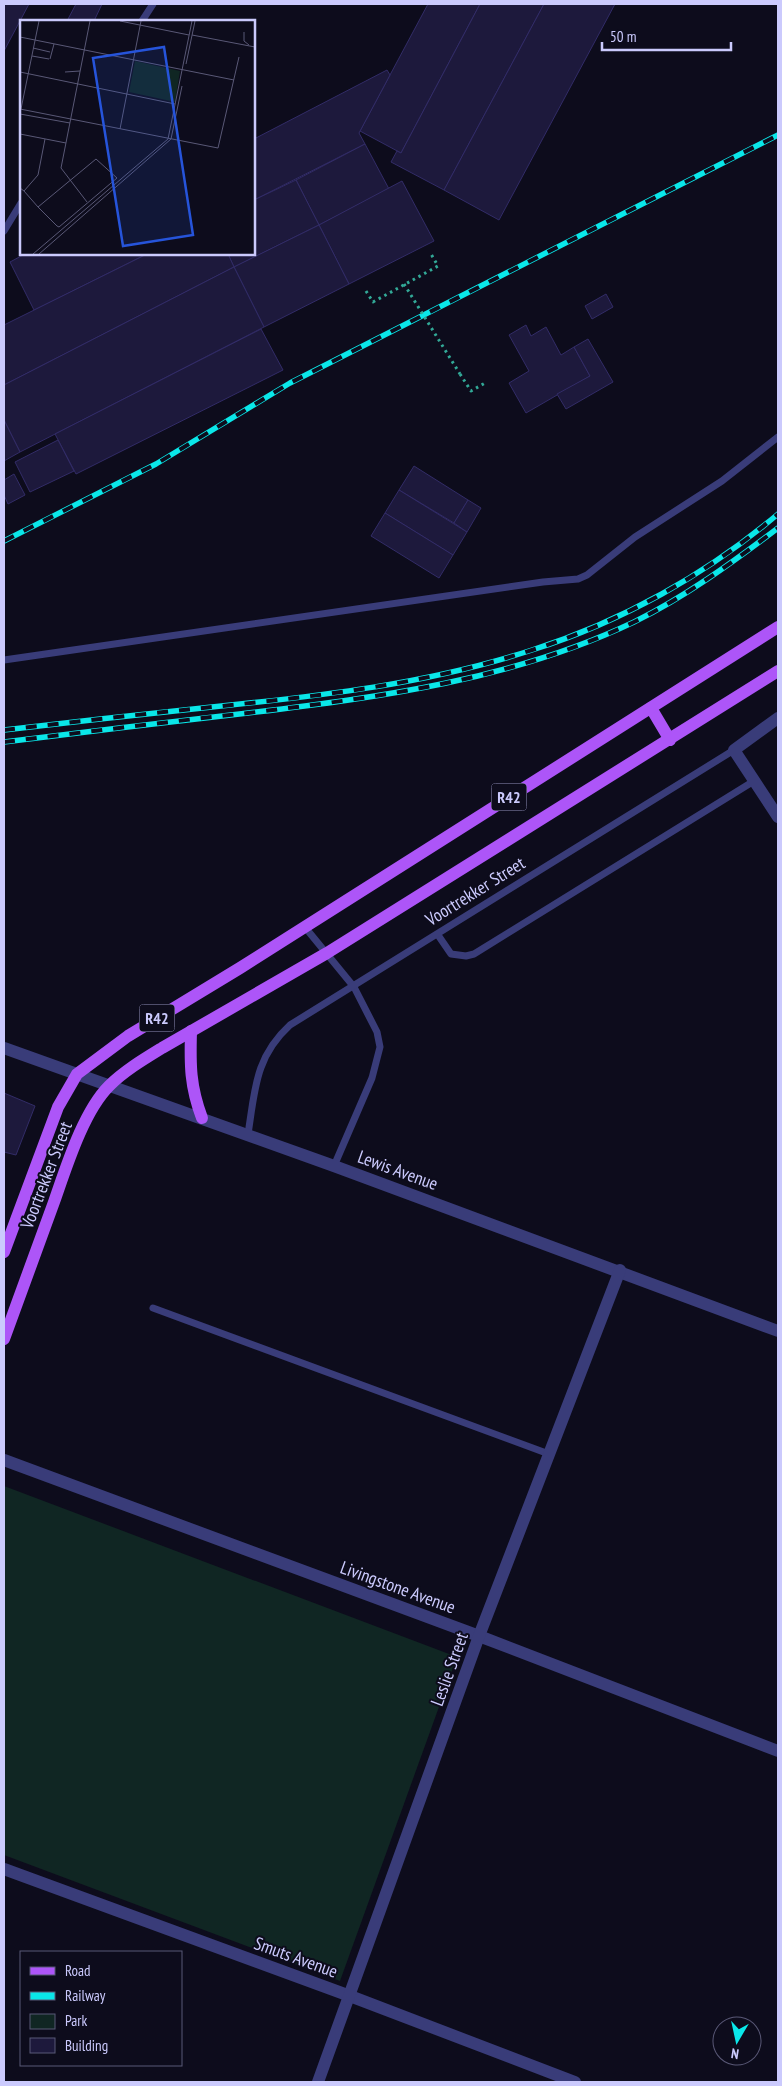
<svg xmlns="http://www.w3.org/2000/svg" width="782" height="2086" font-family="'PT Sans Narrow',sans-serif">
<rect width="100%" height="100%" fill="#0d0c1c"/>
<path fill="#102623" d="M4,1486L457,1657L340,1981L4,1855Z"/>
<g fill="#1d193c" stroke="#322c67">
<path d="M4,4H29L4,51Z"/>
<path d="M76,4H102L94,21H67Z"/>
<path d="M428,4H480L401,153L360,131Z"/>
<path d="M480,4H544L444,190L391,162L397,151L401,153Z"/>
<path d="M544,4H615L499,220L444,190Z"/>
<path d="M387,70L390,75L359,133L365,144L254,200V139Z"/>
<path d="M365,144L389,189L319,225L296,180Z"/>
<path d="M296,180L319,225L234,267L228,254H254V200Z"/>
<path d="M402,181L434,241L349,284L319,225Z"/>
<path d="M319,225L349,284L264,327L234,267Z"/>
<path d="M25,254H147L34,310L10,262Z"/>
<path d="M147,254H228L234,267L4,385V325Z"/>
<path d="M234,267L264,327L20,452L4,420V385Z"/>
<path d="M606,294L613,307L592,319L585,306Z"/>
<path d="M526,325L531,336L546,327L561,355L574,347L590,376L526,413L509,383L529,371L509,335Z"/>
<path d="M261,329L283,370L76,474L55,434Z"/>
<path d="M588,339L613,382L566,409L557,394L590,376L574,347Z"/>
<path d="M4,420L20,452L4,461Z"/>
<path d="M58,440L74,471L30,492L15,462Z"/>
<path d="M414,466L468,500L454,523L399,490Z"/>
<path d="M14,474L25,495L8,504L4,495V480Z"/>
<path d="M399,490L467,532L453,555L385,513Z"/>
<path d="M468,500L481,508L467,532L454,523Z"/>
<path d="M385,513L453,555L439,578L371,536Z"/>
<path d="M4,1093L35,1106L16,1155L4,1152Z"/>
</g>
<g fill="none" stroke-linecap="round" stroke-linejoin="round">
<g stroke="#32a997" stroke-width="3" stroke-dasharray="2.5 4" stroke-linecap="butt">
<path d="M366,291L373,302L438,266L431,254"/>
<path d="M460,374L471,391L485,383"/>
</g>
<g stroke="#393c79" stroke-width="7">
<path d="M142,21L153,4"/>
<path d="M4,231L21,203"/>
<path d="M4,660L543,582L578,579L587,575L635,537L722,481L778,437"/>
<path d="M304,926L354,987L377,1032L380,1047L372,1078L334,1166"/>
<path d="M438,935L451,954L466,956L474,954L754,781"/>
<path d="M248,1134C255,1090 255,1057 290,1025L734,750"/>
<path d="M153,1308L549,1454"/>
</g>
<g stroke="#393c79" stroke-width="12">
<path d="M778,718L734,750L778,817"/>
<path d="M4,1048L334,1166L778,1331"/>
<path d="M4,1460L479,1636L778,1751"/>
<path d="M4,1869L350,1996L575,2082"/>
<path d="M318,2082L479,1636L620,1270"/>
</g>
<g stroke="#ad55f8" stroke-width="12">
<path d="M651,708L670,740"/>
<path d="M191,1031C190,1065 190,1086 202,1118"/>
<path d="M4,1252L58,1107L77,1074L128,1036L240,968L778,627"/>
<path d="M4,1339C20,1294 37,1248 54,1202C66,1168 83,1112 109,1086C124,1071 144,1059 162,1048L327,953L778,671"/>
</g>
<g stroke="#0ae7e9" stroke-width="5.5">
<g id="rail">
<path d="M4,541L156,464L290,383L778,135"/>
<path d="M4,730C73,722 143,714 212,707C320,696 428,684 532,650C621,622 707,574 778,514"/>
<path d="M4,742C85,732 167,722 248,713C381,697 512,680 634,622C685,597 733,562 778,528"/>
</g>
</g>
<use href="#rail" stroke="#0d0c1c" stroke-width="4" stroke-dasharray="11" stroke-linecap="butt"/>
<path stroke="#32a997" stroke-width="3" stroke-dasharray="2.5 4" stroke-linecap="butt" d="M404,284L460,374"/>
</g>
<g text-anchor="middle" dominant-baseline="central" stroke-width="4" stroke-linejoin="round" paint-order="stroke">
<g fill="#0d0c1c" stroke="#9291ba" stroke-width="1">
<rect x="491.5" y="783.5" width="35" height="27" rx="4"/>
<rect x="139.5" y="1004.5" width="35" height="27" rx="4"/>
</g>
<g font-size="16" font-weight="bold" fill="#cbcafd">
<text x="509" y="797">R42</text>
<text x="157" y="1018">R42</text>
</g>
<g font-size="18" fill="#cbcafd" stroke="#0d0c1c">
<text transform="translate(475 891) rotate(-32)">Voortrekker Street</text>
<text transform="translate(398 1170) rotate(20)">Lewis Avenue</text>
<text transform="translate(46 1175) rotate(-69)">Voortrekker Street</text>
<text transform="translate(398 1587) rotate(20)">Livingstone Avenue</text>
<text transform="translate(449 1669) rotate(-70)">Leslie Street</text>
<text transform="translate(296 1957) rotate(20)">Smuts Avenue</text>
</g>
</g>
<g transform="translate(20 20)">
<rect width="235" height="235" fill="#0d0c1c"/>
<path d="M115,41L160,51L155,82L109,72Z" fill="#102623"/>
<path fill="none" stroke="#595876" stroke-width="1" d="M100,1L169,15M224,12V21L229,25M172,15L235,27M0,17L214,60M13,28L30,32M12,36L29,39M30,39L34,24M166,44L175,1M0,52L155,84M45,52L60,51M0,89L198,128L219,37M1,89L19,1M0,94L50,103M100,109L121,1M0,114L46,123M0,168L4,171L18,187L37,206L39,207L97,158L76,139L18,187M4,171L18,155L25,119M67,182L41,148L70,1M13,234L148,119L172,1M19,234L151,119L162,66"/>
<path fill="#2654da" fill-opacity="0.15" stroke="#2654da" stroke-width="2.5" d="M144,27L173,215L103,226L73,38Z"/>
<rect width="235" height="235" fill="none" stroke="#cbcafd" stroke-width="2.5"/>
</g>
<rect width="782" height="2086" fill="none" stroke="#cbcafd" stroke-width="10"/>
<rect x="20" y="1951" width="162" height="115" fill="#0d0c1c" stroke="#595876"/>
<rect x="30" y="1967" width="25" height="8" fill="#ad55f8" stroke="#595876"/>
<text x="65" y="1976" font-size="15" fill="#cbcafd">Road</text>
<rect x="30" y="1992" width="25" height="8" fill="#0ae7e9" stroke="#595876"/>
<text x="65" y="2001" font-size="15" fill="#cbcafd">Railway</text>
<rect x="30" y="2014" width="25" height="15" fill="#102623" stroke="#595876"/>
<text x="65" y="2026" font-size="15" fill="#cbcafd">Park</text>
<rect x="30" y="2038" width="25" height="15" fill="#1d193c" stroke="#595876"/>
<text x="65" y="2051" font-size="15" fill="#cbcafd">Building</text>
<g transform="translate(737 2041) rotate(189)"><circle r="24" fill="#0d0c1c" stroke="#595876"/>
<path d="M0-4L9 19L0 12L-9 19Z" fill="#0ae7e9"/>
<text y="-8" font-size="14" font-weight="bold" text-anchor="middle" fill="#cbcafd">N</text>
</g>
<path d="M602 42v8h129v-8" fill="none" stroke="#cbcafd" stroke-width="2.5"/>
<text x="610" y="42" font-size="15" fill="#cbcafd" stroke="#0d0c1c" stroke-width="4" paint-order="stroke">50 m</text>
</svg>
